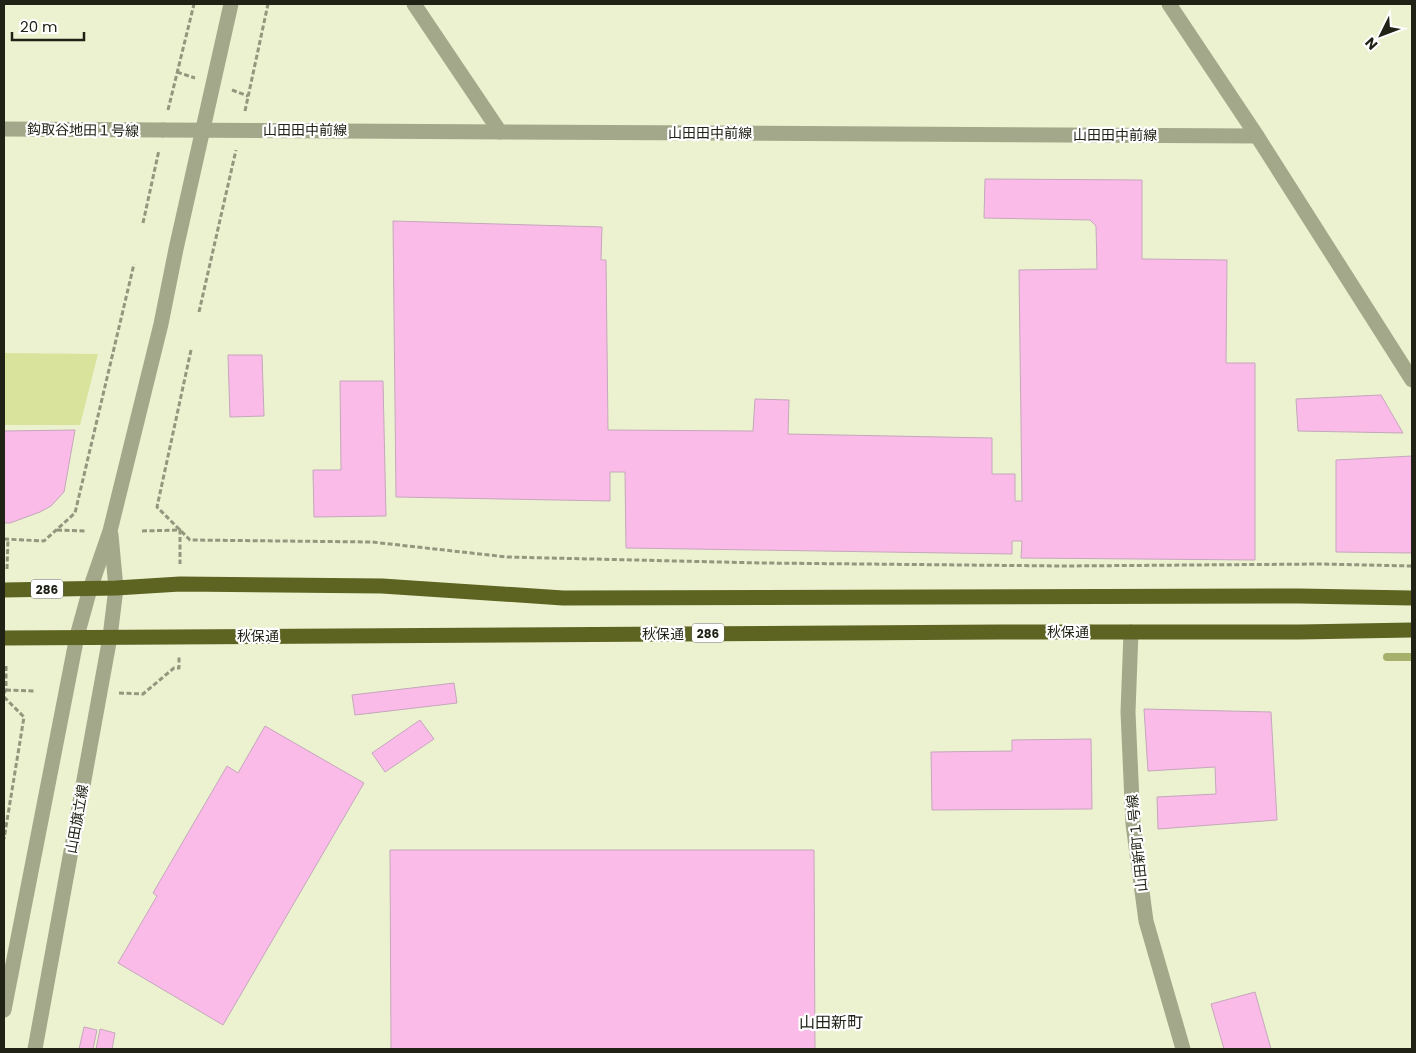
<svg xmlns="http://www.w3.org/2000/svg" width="1416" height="1053" font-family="Poppins,'Noto Sans JP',sans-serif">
<rect width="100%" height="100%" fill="#ecf2d0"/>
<path fill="#d9e39c" d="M4,353L98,354L80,425H4Z"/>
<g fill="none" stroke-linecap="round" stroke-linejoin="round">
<path stroke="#a7b06a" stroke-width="8" d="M1387,657H1412"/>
</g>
<g fill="#fbbbe8" stroke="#c4a7bb">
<path d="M985,179L1142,180V259L1227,260L1226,363H1255V560L1021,558L1022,541H1012V554L626,548L625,472H610V501L396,497L393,221L602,227L601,260H606L608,430L753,431L755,399L789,400L788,434L992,438V474H1015V501H1022L1019,270L1097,269L1096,226L1090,220L984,218Z"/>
<path d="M228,355H262L264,416L230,417Z"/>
<path d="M340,381H383L386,516L314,517L313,470H341Z"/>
<path d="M1381,395L1403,433L1298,431L1296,399Z"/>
<path d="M75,430L64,492L51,506L40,512L10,523H4V431Z"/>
<path d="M1412,456V553L1336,552V460Z"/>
<path d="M454,683L457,703L355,715L352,695Z"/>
<path d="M1144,709L1271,712L1277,820L1158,829L1157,797L1216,794L1215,767L1148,771Z"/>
<path d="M420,720L434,739L385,772L372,753Z"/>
<path d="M265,726L364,783L223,1025L118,963L157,896L153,893L227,766L238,773Z"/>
<path d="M1091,739L1092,809L932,810L931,752L1012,751V740Z"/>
<path d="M390,850H814L815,1049H391Z"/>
<path d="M1255,992L1271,1049H1224L1211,1004Z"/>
<path d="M84,1027L97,1030L93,1049H79Z"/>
<path d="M100,1029L115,1033L112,1049H96Z"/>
</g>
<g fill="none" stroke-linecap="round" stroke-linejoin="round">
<g stroke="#92977e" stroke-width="3" stroke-dasharray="5 2.5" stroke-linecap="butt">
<path d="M177,72L195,78"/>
<path d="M232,90L248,96"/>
<path d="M168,110L194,4"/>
<path d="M245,111L268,4"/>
<path d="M143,223L159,150"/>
<path d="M199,312L236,150"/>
<path d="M191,350L157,507L190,540L372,542L507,557L762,563L1064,566L1322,564L1412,566"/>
<path d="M57,530L86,531"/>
<path d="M142,531L180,530V564"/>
<path d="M4,539L44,541L75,513L134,264"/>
<path d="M7,569L8,539"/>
<path d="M6,690L36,691"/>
<path d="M4,693L6,690V664"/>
<path d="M119,693L143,694L174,668H179V656"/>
<path d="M4,697L24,717L4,839"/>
</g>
<g stroke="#a4a88b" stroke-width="15">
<path d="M414,4L500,132"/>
<path d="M4,129L163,130"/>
</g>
<g stroke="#a4a88b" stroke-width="15">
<path d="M1169,4L1257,136L1412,380"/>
<path d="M163,130L1257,136"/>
<path d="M1131,632L1128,712L1133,824L1146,921L1183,1049"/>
<path d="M4,1010L77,636L90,589L110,531L161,324L176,249L231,4"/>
<path d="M35,1049L110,637L116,588L111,535"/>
</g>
<g stroke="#5d6422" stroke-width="15">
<path d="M4,590L116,588L180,584L382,586L563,598L1299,596L1412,598"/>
<path d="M4,638L1000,632H1299L1412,630"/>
</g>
</g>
<g text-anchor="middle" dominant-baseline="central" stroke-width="4.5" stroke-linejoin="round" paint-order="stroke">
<g fill="#fff" stroke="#63645c" stroke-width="1">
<rect x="31" y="579.5" width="32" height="19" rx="4"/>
<rect x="692" y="623.5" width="32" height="19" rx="4"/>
</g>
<g font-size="12" font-weight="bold" fill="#202216">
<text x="47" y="589">286</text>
<text x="708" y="633">286</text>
</g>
<g font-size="14" fill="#202216" stroke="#fff">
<text transform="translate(83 130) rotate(1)">鈎取谷地田１号線</text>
<text x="305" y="130">山田田中前線</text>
<text x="710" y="133">山田田中前線</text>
<text x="1115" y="135">山田田中前線</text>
<text x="1068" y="632">秋保通</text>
<text x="663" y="634">秋保通</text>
<text x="258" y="636">秋保通</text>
<text transform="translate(77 819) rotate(-80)">山田旗立線</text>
<text transform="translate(1137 843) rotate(-96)">山田新町１号線</text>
</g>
<g font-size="16" fill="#202216" stroke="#fff">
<text x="831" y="1022">山田新町</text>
</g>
</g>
<rect width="1416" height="1053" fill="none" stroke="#202216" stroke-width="10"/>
<g transform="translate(1381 35) rotate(228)" stroke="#ffffff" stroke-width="4" paint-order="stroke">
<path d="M0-4L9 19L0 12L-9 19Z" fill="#202216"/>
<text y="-8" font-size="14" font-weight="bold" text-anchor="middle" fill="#202216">N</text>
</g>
<path d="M12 32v8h72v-8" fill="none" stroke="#202216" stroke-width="2.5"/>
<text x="20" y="32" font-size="15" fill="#202216" stroke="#ffffff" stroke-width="4" paint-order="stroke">20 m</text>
</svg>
